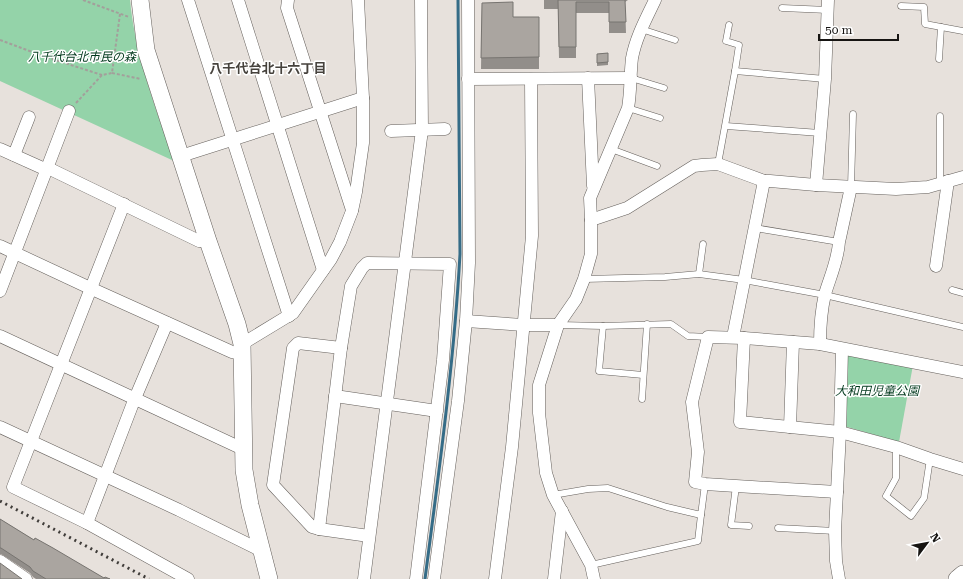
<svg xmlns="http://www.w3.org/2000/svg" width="963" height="579" font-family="'Roboto Serif','Noto Sans JP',serif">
<rect width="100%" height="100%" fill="#e7e1dc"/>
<g fill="#94d3a9">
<path d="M0,0H130C135,55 156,109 174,161L0,81Z"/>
<path d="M848,354L913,365L899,442L844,426Z"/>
</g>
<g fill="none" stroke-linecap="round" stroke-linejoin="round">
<path stroke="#356c87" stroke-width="3" d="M425,579C439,471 454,363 460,254L458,0"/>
<g stroke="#65605c" stroke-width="7">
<g id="lane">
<path d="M901,6L924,7L925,24L963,31"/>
<path d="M782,8L828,10"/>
<path d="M641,29L675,40"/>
<path d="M939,59L941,27"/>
<path d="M735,71L825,79"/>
<path d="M631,78L664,88"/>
<path d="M628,108L660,118"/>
<path d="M726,126L820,133"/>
<path d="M611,149L657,166"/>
<path d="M718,164L735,71L739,45L726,41L729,25"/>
<path d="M940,184V116"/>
<path d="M851,187L853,114"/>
<path d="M755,228L839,242"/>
<path d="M699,274L703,244"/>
<path d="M584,279L665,277L699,274L744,280L825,295L963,327"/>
<path d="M952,290L963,293"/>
<path d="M559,325L603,326L671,324L688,336L708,337"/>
<path d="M603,326L599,371L643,375"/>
<path d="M642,399L647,324"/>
<path d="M896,447V478L886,496L911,516L924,498L930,459"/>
<path d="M736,486L731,525L749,526"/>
<path d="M553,495L588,489L608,488L667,507L701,515L705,484"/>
<path d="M778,528L835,531"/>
<path d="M591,565L698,541L701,515"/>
</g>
</g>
<g stroke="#65605c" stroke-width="13">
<g id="street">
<path d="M188,0L289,316"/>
<path d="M238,0L323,270"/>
<path d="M288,0L287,8L352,210"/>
<path d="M588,78L593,186"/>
<path d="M468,79L631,78"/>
<path d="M391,131L445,129"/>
<path d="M0,149L47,170"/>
<path d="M14,155L29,117"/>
<path d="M181,156L363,98"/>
<path d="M48,168L199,241H208"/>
<path d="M816,185L825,79L828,0"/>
<path d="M124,204L13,487L87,523L188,579"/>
<path d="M591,220L627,208L694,166L702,165L718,164L764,181H770L816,185L896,189L928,187L963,177"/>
<path d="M0,246L90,288L232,352L243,354"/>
<path d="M936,266L948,181"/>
<path d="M0,291L69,111"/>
<path d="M466,321L523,325H558"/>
<path d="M0,336L243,449"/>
<path d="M733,337L764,181"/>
<path d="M744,338L740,422L840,432L896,447L930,459L963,469"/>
<path d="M242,344L293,313L331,259L340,242L352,211L356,192L363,143V98L358,0"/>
<path d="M820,344C820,328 821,311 825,294C830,277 838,260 839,242L851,187"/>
<path d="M335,396L437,411"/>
<path d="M0,427L179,510L262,551"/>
<path d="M790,427L793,342"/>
<path d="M837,492L736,486L705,484L695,482L698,452L692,402L708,337L744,338L820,344L963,372"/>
<path d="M87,523L133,403L167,323"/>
<path d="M319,529L312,527L273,485L293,348L298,343L341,348"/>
<path d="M369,536L319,529L341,348L351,286L362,268L367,263L450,264L443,360L416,579"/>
<path d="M0,561L26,579"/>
<path d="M364,579L422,130L421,0"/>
<path d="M434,579L458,401L466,321L469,263L468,0"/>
<path d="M495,579L512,447L532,236L531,79"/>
<path d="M554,579L562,511"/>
<path d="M594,579L591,565L553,495L546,473L539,413V385L558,325L576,299L584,279L591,254V220L590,198L628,108C631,91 630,75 632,58C636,37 646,19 655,0"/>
<path d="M839,579L836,561L835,531L840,432L842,349"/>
</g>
</g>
<g stroke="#65605c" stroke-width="18">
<g id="secondary">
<path d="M140,0L146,50L208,241L237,324L242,344L244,470L250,505L269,579"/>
<path d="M957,579L963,574"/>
</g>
</g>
<g stroke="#a39f9b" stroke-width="2" stroke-dasharray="3 2" stroke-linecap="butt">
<path d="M83,0L129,17"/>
<path d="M0,40L43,56L102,75"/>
<path d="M112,73L141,79"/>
<path d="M76,103L102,75L112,73L120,14"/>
</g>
<use href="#lane" stroke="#fff" stroke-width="6"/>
<use href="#street" stroke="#fff" stroke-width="12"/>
<use href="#secondary" stroke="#fff" stroke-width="17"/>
<path stroke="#403d3a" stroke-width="3" stroke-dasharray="2 4" stroke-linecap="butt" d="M0,501L149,579"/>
</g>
<g fill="#928e8a">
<path d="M544,0H628L625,2L626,33H609V13H576V58H559L558,9H544Z"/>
<path d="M482,3L513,17H539V69H481Z"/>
<path d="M608,53V65L597,66V54Z"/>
<path d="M0,519L34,540L104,578L110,579H36L33,577L30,573L1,554H0Z"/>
</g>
<g fill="#aaa5a0" stroke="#777470">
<path d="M558,0H625L626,22H609V2H576V47H559Z"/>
<path d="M513,2V17H539V57L481,58L482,3Z"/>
<path d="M608,53V62L597,63V54Z"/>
<path d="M0,519L34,540L35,538L53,548L104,578L105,577L110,579H46L33,571L30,567L1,548H0Z"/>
<path d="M0,563L22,579H0Z"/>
</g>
<g text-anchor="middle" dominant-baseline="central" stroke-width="3" stroke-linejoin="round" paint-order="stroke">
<g font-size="12" font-style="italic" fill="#00381c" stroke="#fff">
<text x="82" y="57">八千代台北市民の森</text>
<text x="877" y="391">大和田児童公園</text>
</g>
<g font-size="13" font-weight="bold" fill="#46423d" stroke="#fff">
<text x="268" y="68">八千代台北十六丁目</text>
</g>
</g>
<g transform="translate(927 543) rotate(58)" stroke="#ffffff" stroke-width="3" paint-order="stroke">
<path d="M0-3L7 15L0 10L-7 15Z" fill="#161412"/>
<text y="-6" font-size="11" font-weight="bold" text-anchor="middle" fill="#161412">N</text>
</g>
<path d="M819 34v6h79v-6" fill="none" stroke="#161412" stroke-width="2"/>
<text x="825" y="34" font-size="12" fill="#161412" stroke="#ffffff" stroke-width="3" paint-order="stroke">50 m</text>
</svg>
